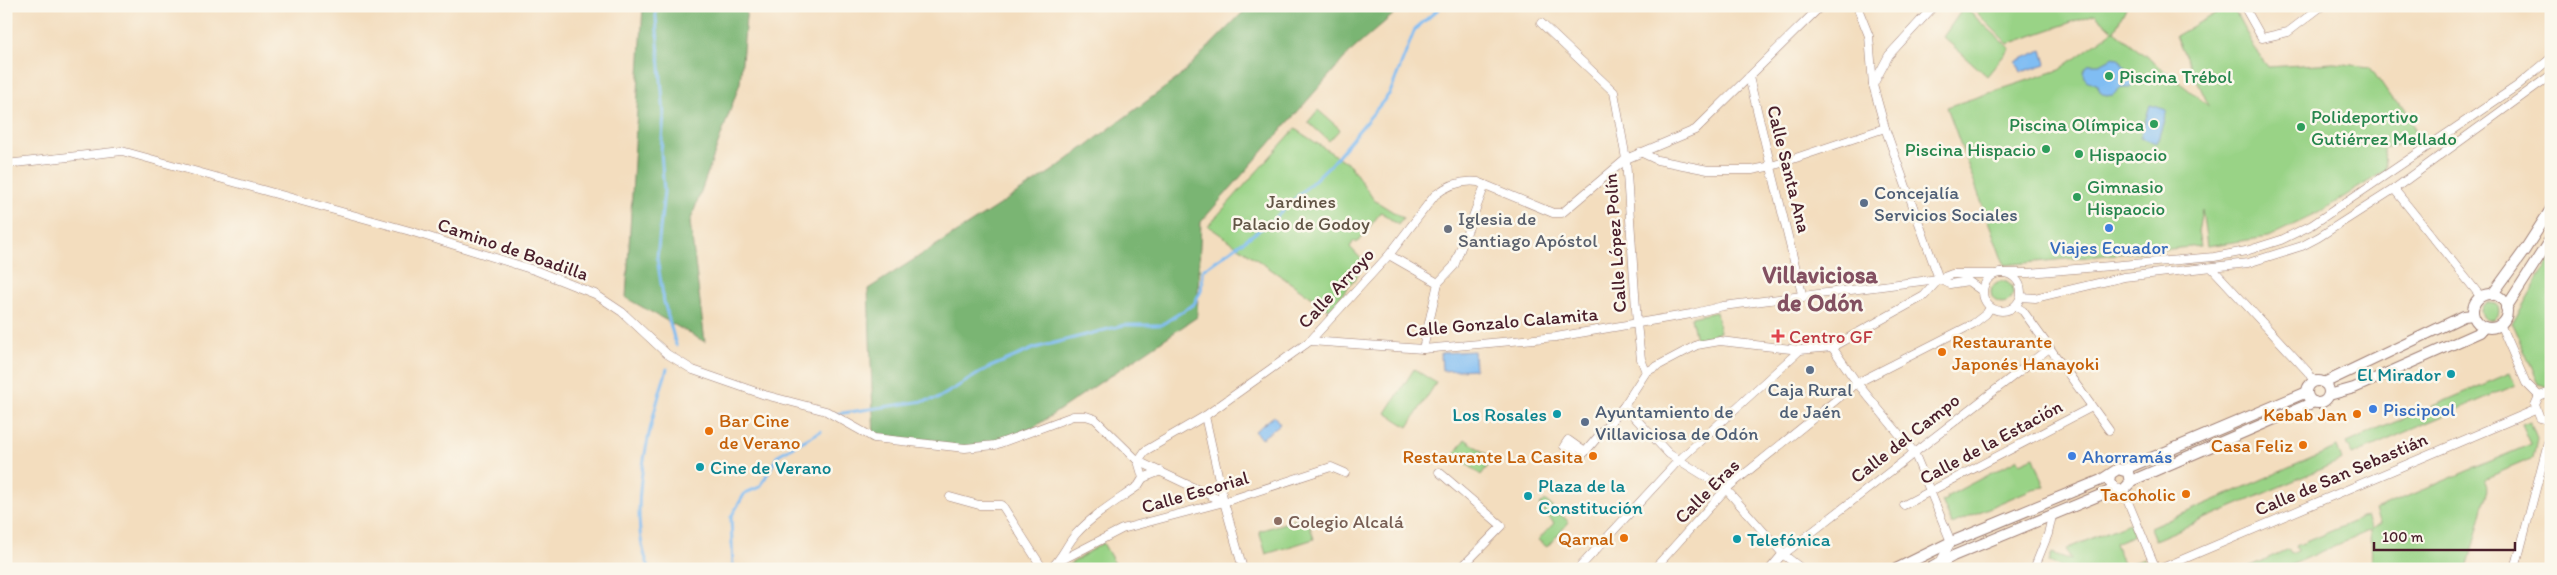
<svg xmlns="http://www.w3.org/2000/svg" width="2557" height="575" font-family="Itim,sans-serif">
<rect width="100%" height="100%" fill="#fbf7ec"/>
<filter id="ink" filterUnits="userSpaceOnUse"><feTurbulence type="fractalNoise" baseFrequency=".02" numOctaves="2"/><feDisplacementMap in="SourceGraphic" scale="10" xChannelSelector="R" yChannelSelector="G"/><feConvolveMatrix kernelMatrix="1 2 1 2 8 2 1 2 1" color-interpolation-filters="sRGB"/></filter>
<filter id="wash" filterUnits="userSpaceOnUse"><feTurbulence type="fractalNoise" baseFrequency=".0096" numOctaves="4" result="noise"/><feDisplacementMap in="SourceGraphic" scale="20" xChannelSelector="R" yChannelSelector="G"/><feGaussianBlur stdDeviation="1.12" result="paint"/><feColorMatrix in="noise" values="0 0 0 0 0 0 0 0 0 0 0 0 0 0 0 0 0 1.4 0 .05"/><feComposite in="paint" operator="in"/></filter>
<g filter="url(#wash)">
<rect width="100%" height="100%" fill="#f3ddbe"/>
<g fill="#99d386" stroke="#727958">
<path d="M1970,6H2127L2114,31L2209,106L2176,36L2228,6H2232L2258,54L2268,67L2334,63L2370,67L2391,98L2405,108L2419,139L2384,148L2385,171L2318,213L2268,237L2207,246L2202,209L2198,233L2201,246L2004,265L1947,107L2059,70L2113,31L2095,14L2008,44Z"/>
<path d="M1964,7L2010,48L1987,76L1943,37Z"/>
<path d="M1318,110L1340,129L1329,141L1308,122Z"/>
<path d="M1295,129L1350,165L1374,200L1403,218L1398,225L1381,212L1357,243L1354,241L1350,247L1366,264L1330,310L1208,226Z"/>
<path d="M2551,257V387L2539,384L2512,324Z"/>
<circle cx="2002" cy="292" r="11"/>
<circle cx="2490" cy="311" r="9"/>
<path d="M1716,312L1720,332L1696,340L1691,317Z"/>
<path d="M1414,369L1436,383L1408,427L1386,413Z"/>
<path d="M2510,373L2515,385L2352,455L2346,443Z"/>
<path d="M2530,421L2537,438L2533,458L2484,479L2488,489L2467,569H2372L2371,530L2282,569H2244L2288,549L2291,554L2298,551L2296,546L2367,516L2372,529L2380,523L2375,510L2531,444L2522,424Z"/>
<path d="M1465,439L1493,459L1481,475L1454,454Z"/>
<path d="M2337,447L2342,460L2155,540L2150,528Z"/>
<path d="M2034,457L2045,487L2032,489L1952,524L1942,501L1947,499L1946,497L2018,459L2020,463Z"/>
<path d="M1545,500L1569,522L1547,547L1538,540L1554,523L1539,506Z"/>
<path d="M1307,516L1314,539L1266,554L1259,531Z"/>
<path d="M2129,523L2134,535L2115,543L2124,566L2144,558L2147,569H2066L2049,562L2052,553L2071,560L2066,549Z"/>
<path d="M1103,543L1118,569H1062Z"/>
</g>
<g fill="#7ab573" stroke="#626a4f">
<path d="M643,6H747L740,83L690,222L705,342L626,298Z"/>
<path d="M1249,6H1403L1349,53L1201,222L1197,317L1021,436L965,448L874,438L868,289L1052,171L1178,78Z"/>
</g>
<g fill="#80bdf3" stroke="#656e8f">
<path d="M2042,50L2046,64L2021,72L2016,61Z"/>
<path d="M2113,57L2120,60L2125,69L2132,71L2137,80L2131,88H2120L2113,95L2106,96L2101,93L2097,85L2086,80L2083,71L2089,64H2100Z"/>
<path d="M2150,105L2167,110L2157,143L2140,138Z"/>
<path d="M1474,351L1475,369L1442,371L1441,353Z"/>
<path d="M1274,416L1280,424L1261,439L1255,431Z"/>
</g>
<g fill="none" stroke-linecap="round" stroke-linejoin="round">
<g stroke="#80bdf3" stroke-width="3">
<path d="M655,6L664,115L661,151L664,191L657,258L664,302L676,345"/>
<path d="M836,414L937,399L988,368L1035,348L1124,325H1161L1194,304L1201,291L1203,270L1272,221L1331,164L1390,93L1415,29L1442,6"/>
<path d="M650,569C624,516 650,422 667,369"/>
<path d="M733,569L731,517L745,493L760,487L778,455L821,431"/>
</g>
</g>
</g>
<g filter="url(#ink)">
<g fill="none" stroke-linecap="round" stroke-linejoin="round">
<g stroke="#9e7e74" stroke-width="9">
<g id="minor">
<path d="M1857,6L1869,36L1873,85L1885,128L1939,279"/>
<path d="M2244,6L2262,38L2288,32L2322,6"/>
<path d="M1541,23L1614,92L1626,159L1637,324L1641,359L1646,372"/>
<path d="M1749,77L1803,298"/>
<path d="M1873,85L1889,55L1934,6"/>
<path d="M1640,152L1657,160L1708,170H1752L1772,166L1885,128"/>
<path d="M6,164L122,151L410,231L537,271L595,294L622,312L667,354L693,370L765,395L826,411L874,438L965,448L995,445L1073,416H1086L1095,419L1138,461L1224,502"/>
<path d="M2394,189L2481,297"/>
<path d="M1389,255L1438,283"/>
<path d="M2212,268L2308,372L2314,382"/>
<circle cx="2002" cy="292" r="19"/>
<path d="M2000,273H2029L2214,257L2246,251L2281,240L2312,225L2517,86L2551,58"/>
<path d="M2021,297L2035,298L2124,277L2248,263L2302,246L2319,237L2394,189L2551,75"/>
<path d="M2015,306L2023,311L2109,430"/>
<path d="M2500,324L2526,383L2539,396"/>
<path d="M1310,341L1423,349L1556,337L1691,314L1723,306L1922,281L1939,279L1950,284L1968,281L1982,291"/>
<path d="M1832,347L1857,383L1914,452L1951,542L1939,564L1941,569"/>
<path d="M1423,349L1438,283L1454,266L1485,185"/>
<path d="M2551,392L2539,396L2535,405L2540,418L2551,421"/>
<path d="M1624,406L1669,454L1726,489L1784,555L1802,569"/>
<path d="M1205,416L1224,502L1243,569"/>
<path d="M1585,452L1568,440L1564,446L1579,458L1585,452L1624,406L1646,372L1697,345L1720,341L1800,350L1832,347L1924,296L1939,279L1952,274H1994"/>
<path d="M1138,461L1145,451L1205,416L1310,341L1389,255L1435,195C1448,185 1461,180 1478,182L1553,213H1562L1626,159L1695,130L1821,6"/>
<path d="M1439,472L1502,526L1460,569"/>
<path d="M1143,478L1161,471"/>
<path d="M2123,490L2156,569"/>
<path d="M950,497L979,505H1002L1043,569"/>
<path d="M1904,505L2092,407"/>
<path d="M1058,562L1122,529L1224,502L1331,467L1345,473"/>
<path d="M1050,569C1062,559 1066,545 1076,534C1093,515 1117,501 1138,486L1143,478L1138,461"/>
<path d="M1578,569L1678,461L1800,350"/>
<path d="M1654,569L1726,489L1857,383L1973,324L1986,314L1990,308"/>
<path d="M1770,569L1780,557L2048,349"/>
<path d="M2034,569L2048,534L2052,516"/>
<path d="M2160,569L2535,410"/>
<path d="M2515,569L2551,431"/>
</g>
</g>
<g stroke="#9e7e74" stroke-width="12">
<g id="tertiary">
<circle cx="2490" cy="311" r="17"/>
<path d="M2492,295L2524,251L2551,209"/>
<path d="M2506,308L2551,238"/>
<circle cx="2318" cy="392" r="11"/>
<path d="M2324,383L2464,316L2473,315"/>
<path d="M2329,395L2354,388L2480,332L2484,327"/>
<path d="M2125,469L2307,392"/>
<path d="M2131,481L2314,402"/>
<path d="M1896,569L1951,542L2101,480L2118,469L2128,472L2130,483L2123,490L2115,489L2109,481L2110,476"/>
<path d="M1929,569L1953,556L2115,489"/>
</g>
</g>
<use href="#minor" stroke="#fff" stroke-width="8"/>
<use href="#tertiary" stroke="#fff" stroke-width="10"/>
</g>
</g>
<g fill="#2e9e5b" stroke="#fbf7ec" stroke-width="2">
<circle cx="2109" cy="76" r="5"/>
<circle cx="2154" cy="124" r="5"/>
<circle cx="2301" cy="127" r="5"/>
<circle cx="2046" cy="149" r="5"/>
<circle cx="2079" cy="154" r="5"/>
<circle cx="2077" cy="197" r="5"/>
</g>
<g fill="#5c6f8a" stroke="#fbf7ec" stroke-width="2">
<circle cx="1864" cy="203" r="5"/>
<circle cx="1810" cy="370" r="5"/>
<circle cx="1585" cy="422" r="5"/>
</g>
<g fill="#3f7fe0" stroke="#fbf7ec" stroke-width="2">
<circle cx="2109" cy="228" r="5"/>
<circle cx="2373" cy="409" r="5"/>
<circle cx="2072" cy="456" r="5"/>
</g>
<circle fill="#6b7280" stroke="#fbf7ec" stroke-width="2" cx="1448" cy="229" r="5"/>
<path fill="#e0444e" stroke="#fbf7ec" stroke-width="2" d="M1775.5 328.5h5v5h5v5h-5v5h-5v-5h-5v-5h5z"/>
<g fill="#e8710a" stroke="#fbf7ec" stroke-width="2">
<circle cx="1942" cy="352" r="5"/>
<circle cx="2357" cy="414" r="5"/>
<circle cx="709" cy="431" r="5"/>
<circle cx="2303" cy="445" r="5"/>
<circle cx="1593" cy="456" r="5"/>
<circle cx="2186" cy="494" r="5"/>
<circle cx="1624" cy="538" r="5"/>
</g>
<g fill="#0f9aa8" stroke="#fbf7ec" stroke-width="2">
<circle cx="2451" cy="374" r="5"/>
<circle cx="1557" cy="414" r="5"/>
<circle cx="700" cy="467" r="5"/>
<circle cx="1528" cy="496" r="5"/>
<circle cx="1737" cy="539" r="5"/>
</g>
<circle fill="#8d6e63" stroke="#fbf7ec" stroke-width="2" cx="1278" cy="521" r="5"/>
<g text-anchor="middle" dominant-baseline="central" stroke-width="5" stroke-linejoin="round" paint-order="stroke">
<g font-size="19" fill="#27864d" stroke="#fbf7ec" text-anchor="start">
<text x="2119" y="76">Piscina Trébol</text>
<text x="2311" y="116">Polideportivo<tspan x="2311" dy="22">Gutiérrez Mellado</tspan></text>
<text x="2144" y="124" text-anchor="end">Piscina Olímpica</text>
<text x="2036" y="149" text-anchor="end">Piscina Hispacio</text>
<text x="2089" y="154">Hispaocio</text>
<text x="2087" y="186">Gimnasio<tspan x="2087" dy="22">Hispaocio</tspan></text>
</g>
<g font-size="19" fill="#4a1f2b" stroke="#fbf7ec">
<text transform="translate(1789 169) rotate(76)">Calle Santa Ana</text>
<text transform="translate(1615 243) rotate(-94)">Calle López Polín</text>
<text transform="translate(513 249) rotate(19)">Camino de Boadilla</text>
<text transform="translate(1336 288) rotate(-47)">Calle Arroyo</text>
<text transform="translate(1502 322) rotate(-5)">Calle Gonzalo Calamita</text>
<text transform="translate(1905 438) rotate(-38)">Calle del Campo</text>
<text transform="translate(1991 442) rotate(-28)">Calle de la Estación</text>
<text transform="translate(2341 474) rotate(-23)">Calle de San Sebastián</text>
<text transform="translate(1707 491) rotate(-45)">Calle Eras</text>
<text transform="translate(1195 492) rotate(-16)">Calle Escorial</text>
</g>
<g font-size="19" fill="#4e5e75" stroke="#fbf7ec" text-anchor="start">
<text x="1874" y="192">Concejalía<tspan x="1874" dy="22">Servicios Sociales</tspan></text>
<text x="1810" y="389" text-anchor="middle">Caja Rural<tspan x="1810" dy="22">de Jaén</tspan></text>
<text x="1595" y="411">Ayuntamiento de<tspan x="1595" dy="22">Villaviciosa de Odón</tspan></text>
</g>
<g font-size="19" fill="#625546" stroke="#fbf7ec">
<text x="1301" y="201">Jardines<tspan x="1301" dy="22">Palacio de Godoy</tspan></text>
</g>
<g font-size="19" fill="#5b616d" stroke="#fbf7ec" text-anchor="start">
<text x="1458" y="218">Iglesia de<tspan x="1458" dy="22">Santiago Apóstol</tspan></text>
</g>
<g font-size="19" fill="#366cbe" stroke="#fbf7ec" text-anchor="start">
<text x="2109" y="247" text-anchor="middle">Viajes Ecuador</text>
<text x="2383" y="409">Piscipool</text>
<text x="2082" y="456">Ahorramás</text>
</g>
<g font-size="19" fill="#be3a42" stroke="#fbf7ec" text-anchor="start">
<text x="1789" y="336">Centro GF</text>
</g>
<g font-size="19" fill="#c56008" stroke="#fbf7ec" text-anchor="end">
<text x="1952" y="341" text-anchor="start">Restaurante<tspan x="1952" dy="22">Japonés Hanayoki</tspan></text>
<text x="2347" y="414">Kebab Jan</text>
<text x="719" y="420" text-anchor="start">Bar Cine<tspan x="719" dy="22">de Verano</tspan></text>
<text x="2293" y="445">Casa Feliz</text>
<text x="1583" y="456">Restaurante La Casita</text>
<text x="2176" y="494">Tacoholic</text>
<text x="1614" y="538">Qarnal</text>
</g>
<g font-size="19" fill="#0d838f" stroke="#fbf7ec" text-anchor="start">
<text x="2441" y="374" text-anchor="end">El Mirador</text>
<text x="1547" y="414" text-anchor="end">Los Rosales</text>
<text x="710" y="467">Cine de Verano</text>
<text x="1538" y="485">Plaza de la<tspan x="1538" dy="22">Constitución</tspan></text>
<text x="1747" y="539">Telefónica</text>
</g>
<g font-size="19" fill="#785e54" stroke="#fbf7ec" text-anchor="start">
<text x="1288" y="521">Colegio Alcalá</text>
</g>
<g font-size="24" font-weight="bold" fill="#835061" stroke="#fbf7ec">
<text x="1820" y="274">Villaviciosa<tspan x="1820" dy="28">de Odón</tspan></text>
</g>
</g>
<rect width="2557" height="575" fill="none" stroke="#fbf7ec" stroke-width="25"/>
<path d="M2374 542v8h141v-8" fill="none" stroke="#4a1f2b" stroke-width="2.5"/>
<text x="2382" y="542" font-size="15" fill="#4a1f2b" stroke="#fbf7ec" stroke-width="4" paint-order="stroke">100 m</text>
</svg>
